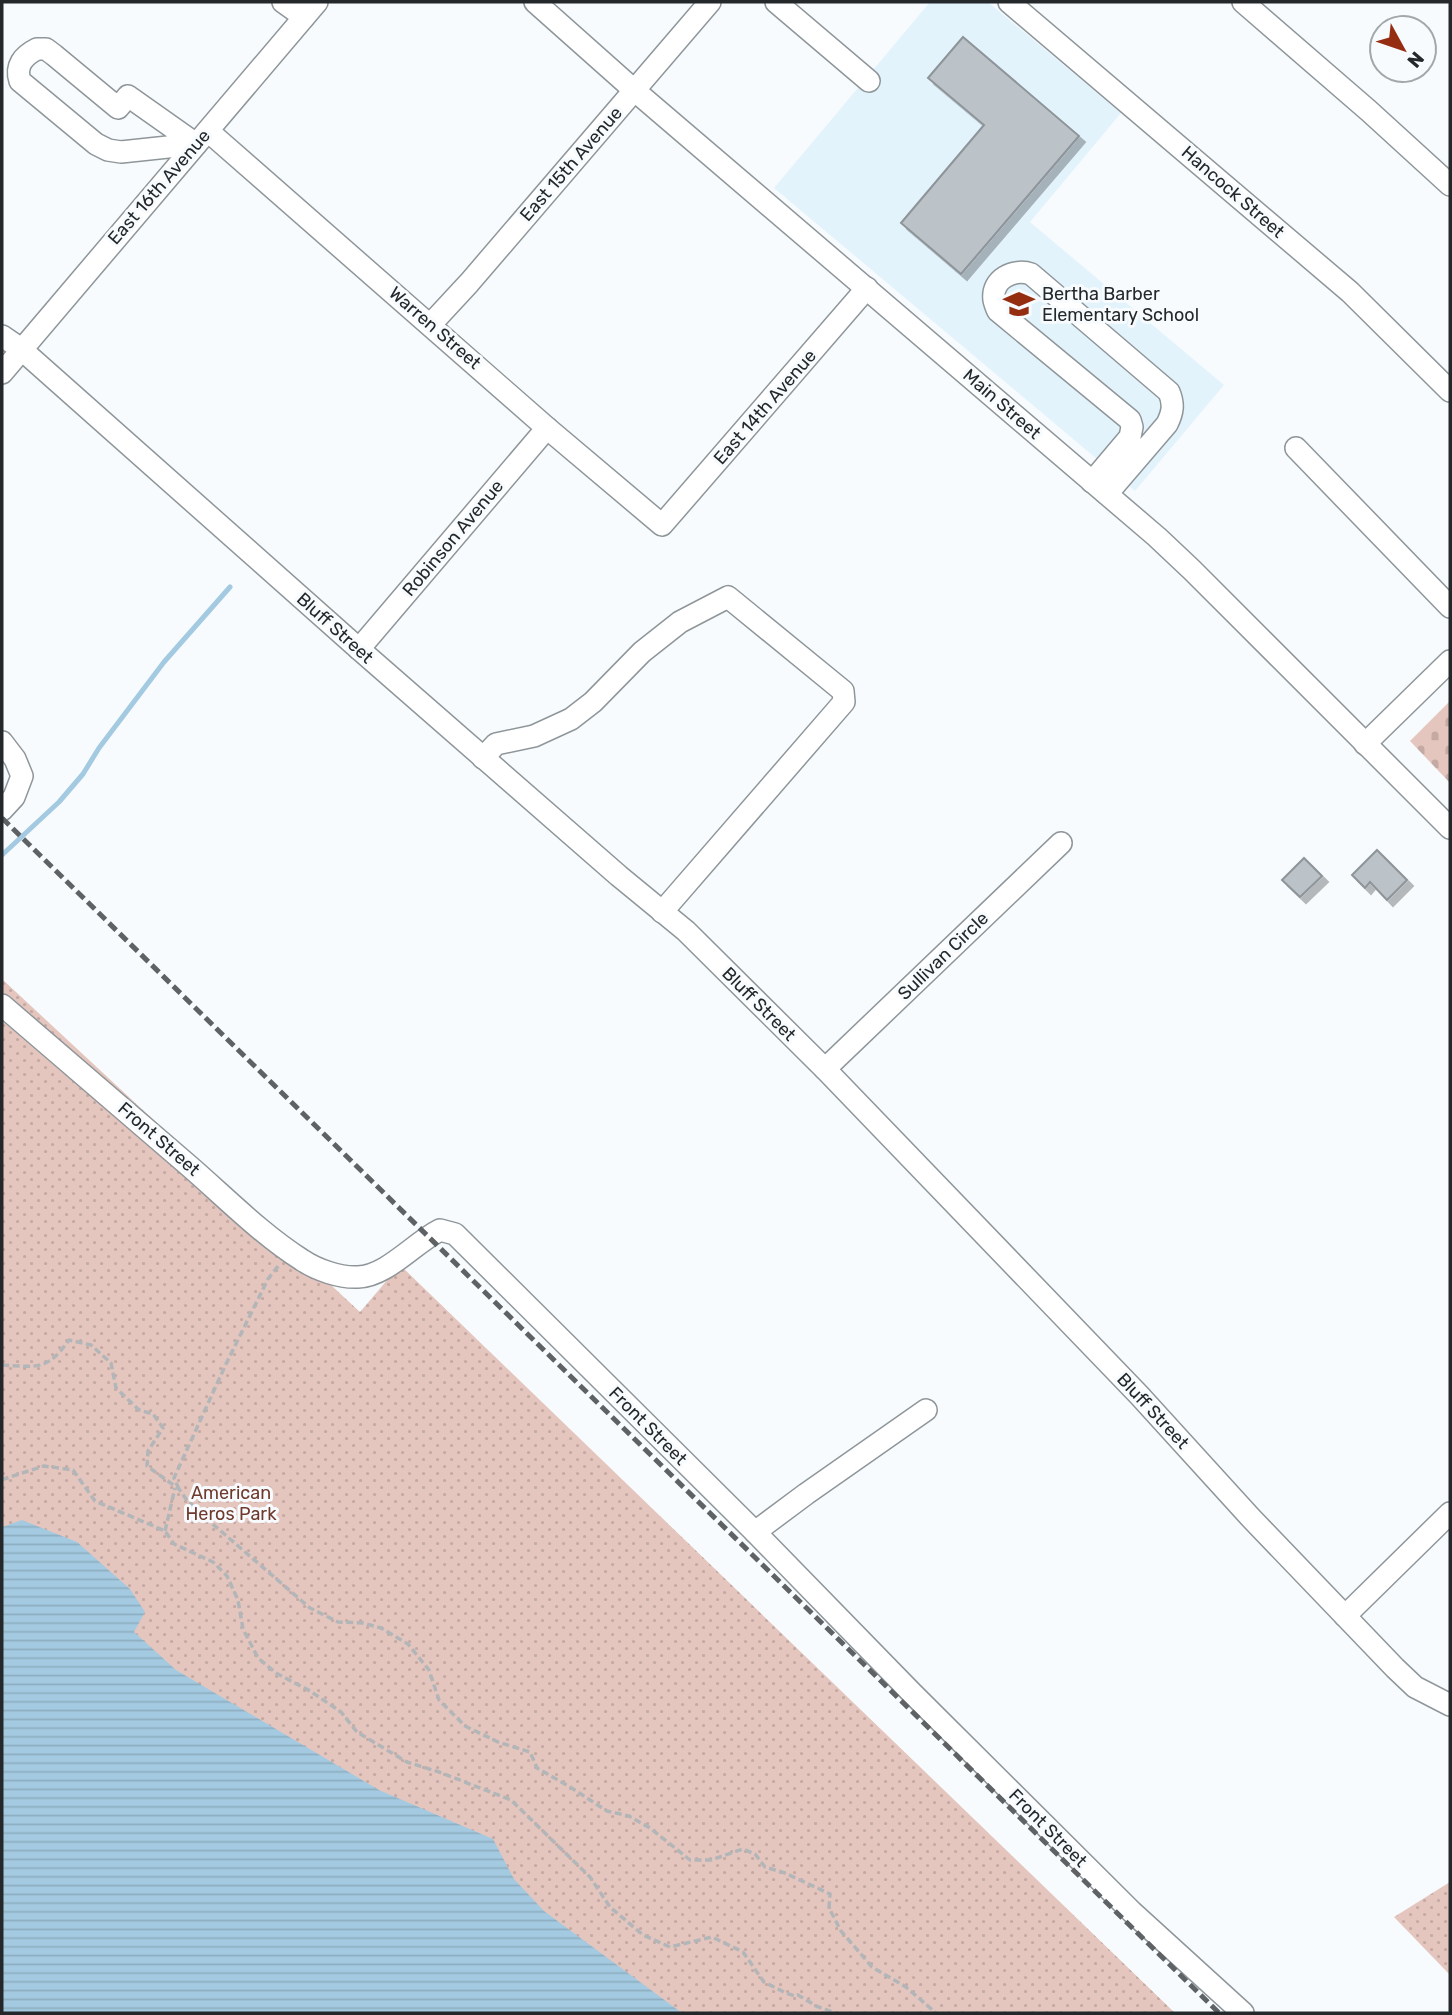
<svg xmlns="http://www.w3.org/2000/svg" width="1452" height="2015" font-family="Rubik,sans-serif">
<defs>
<pattern id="cemetery-stones" width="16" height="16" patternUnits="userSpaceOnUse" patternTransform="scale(1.75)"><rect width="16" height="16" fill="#e5c6be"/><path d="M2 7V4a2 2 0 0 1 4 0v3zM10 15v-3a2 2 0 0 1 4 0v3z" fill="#c4aaa3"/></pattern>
<pattern id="park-dots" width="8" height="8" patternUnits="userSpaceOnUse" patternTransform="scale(1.75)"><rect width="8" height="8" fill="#e5c6be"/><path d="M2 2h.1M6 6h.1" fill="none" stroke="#c4aaa3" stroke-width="1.8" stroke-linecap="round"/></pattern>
<pattern id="water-rules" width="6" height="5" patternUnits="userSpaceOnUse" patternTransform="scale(1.75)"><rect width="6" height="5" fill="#a4cae1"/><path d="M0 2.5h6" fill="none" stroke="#8daec1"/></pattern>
<filter id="shadow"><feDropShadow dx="6" dy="6" stdDeviation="0" flood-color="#0004"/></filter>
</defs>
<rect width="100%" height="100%" fill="#f7fbfe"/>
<path fill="#e3f3fc" d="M930,2H988L1121,113L1030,222L1224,385L1135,491L774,188Z"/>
<path fill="url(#cemetery-stones)" d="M1450,701V783L1410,741Z"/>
<g fill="url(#park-dots)">
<path d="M2,979L360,1312L400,1265L1175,2013H602L2,1875Z"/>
<path d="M1450,1882V1975L1394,1917Z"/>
</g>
<path fill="url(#water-rules)" d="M22,1520L77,1542L130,1589L145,1612L134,1632L176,1670L379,1790L493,1839L514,1879L544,1911L682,2013H2V1527Z"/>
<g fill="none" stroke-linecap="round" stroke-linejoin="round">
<path stroke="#a4cae1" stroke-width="5" d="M2,855L59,802L83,774L99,748L164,662L230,587"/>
</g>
<g fill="#bcc3c8" stroke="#8e959a" stroke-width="2" filter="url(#shadow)">
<path d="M963,37L1079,136L961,274L901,223L984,125L928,78Z"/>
<path d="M1377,850L1407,880L1387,900L1370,882L1365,888L1352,875Z"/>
<path d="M1304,858L1322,876L1300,897L1282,880Z"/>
</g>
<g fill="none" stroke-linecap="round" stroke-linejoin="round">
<g stroke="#8f969a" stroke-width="24">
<g id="minor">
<path d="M283,2L304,17"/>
<path d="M535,2L634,90L1157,537L1192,570L1450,828"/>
<path d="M776,2L869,81"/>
<path d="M1009,2L1350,292L1450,391"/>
<path d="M1243,2L1369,111L1450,185"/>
<path d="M37,49H46L54,55L118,108L128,96L196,144L121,152L108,150L96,144L20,81C15,66 23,56 37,49Z"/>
<path d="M208,131L547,428L662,525L867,288"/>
<path d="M431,324L469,283L710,2"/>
<path d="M2,336L21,349L359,649L619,876L686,931L825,1069L1139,1395L1251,1518L1395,1668L1415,1687L1450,1705"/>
<path d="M2,373L317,2"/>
<path d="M1296,448L1450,607"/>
<path d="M1092,482L1130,437L1132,427L1130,420L998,311C997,310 994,301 994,300C991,279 1014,268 1031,274L1169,392C1174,404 1173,412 1167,424L1107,494"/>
<path d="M359,649L547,428"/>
<path d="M2,742L15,759L22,776L14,797L2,810"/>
<path d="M1365,744L1450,661"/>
<path d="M483,758L496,744L534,736L571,719L593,702L642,652L680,622L728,597L843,691L844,702L662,912"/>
<path d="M2,1005C64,1058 126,1111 188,1165C225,1197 261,1234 302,1260C317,1270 340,1278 358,1277C387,1276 414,1243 440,1230L455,1234L755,1532L912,1693L1132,1912L1243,2013"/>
<path d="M825,1069L1061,843"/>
<path d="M755,1532L806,1494L926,1410"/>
<path d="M1345,1616L1450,1513"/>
</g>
</g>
<g stroke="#b3b6b9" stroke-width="3.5" stroke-dasharray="7 3.5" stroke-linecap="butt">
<path d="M2,1365C37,1367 47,1371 69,1340L91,1345L111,1363L116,1388L139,1410L153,1414L163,1428L148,1451L147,1466L179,1489L186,1499L208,1520L310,1608L338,1622L363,1623L381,1628L408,1644L429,1670L439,1700L465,1726L498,1742L530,1752L537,1768L570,1787L607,1811L629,1816L650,1828L690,1860H711L743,1849L755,1854L765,1867L785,1873L830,1894L829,1908L841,1931L872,1967L906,1987L936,2013"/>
<path d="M2,1478L4,1479L44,1466L73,1470L95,1501L165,1531L174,1544L213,1562L227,1576L238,1600L243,1629L258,1658L276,1673L310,1691L341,1712L357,1732L407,1762L439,1772L511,1800L590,1877L610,1907L643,1935L670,1947L712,1937L743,1952L764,1982L786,1993L795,1996L798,1995L816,2006L835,2013"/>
<path d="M179,1489L174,1478L226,1364L268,1279L279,1265"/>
<path d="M165,1531L175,1488"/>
</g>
<use href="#minor" stroke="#fff" stroke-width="21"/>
<path stroke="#5f6264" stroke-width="5" stroke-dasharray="10 5" stroke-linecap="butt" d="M2,818L1219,2013"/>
</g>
<defs>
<g id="school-bare" transform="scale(2.415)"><path d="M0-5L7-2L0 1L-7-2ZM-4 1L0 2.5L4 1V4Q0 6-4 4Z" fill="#952d11" stroke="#f7fbfe" stroke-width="2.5" paint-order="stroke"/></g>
</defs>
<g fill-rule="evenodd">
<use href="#school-bare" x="1019" y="304"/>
</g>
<g text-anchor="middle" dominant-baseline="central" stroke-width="6" stroke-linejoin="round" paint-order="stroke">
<g font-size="18" fill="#25282a" stroke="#f7fbfe">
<text transform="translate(571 164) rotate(-49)">East 15th Avenue</text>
<text transform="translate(159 187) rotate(-49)">East 16th Avenue</text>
<text transform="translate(1233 192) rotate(41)">Hancock Street</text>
<text transform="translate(435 328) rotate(41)">Warren Street</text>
<text transform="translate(1002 404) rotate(41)">Main Street</text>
<text transform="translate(765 407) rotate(-49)">East 14th Avenue</text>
<text transform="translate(453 538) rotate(-50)">Robinson Avenue</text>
<text transform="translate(335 628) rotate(42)">Bluff Street</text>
<text transform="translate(943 956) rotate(-44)">Sullivan Circle</text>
<text transform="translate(759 1004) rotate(45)">Bluff Street</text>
<text transform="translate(159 1139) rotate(41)">Front Street</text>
<text transform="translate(1153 1411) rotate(47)">Bluff Street</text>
<text transform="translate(648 1426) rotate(45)">Front Street</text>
<text transform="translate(1048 1828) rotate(45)">Front Street</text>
</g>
<g font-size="18" fill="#25282a" stroke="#f7fbfe" text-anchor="start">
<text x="1042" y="294">Bertha Barber<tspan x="1042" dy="21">Elementary School</tspan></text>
</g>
<g font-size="18" fill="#70392b" stroke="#f7fbfe">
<text x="231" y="1493">American<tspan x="231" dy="21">Heros Park</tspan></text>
</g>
</g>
<rect width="1452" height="2015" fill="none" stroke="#25282a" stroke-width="7"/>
<g transform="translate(1403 49) rotate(130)"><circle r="33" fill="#f7fbfe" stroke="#a3a7a9" stroke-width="2"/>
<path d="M0-5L12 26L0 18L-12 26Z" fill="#952d11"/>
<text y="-10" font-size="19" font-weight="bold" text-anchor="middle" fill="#25282a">N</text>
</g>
</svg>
